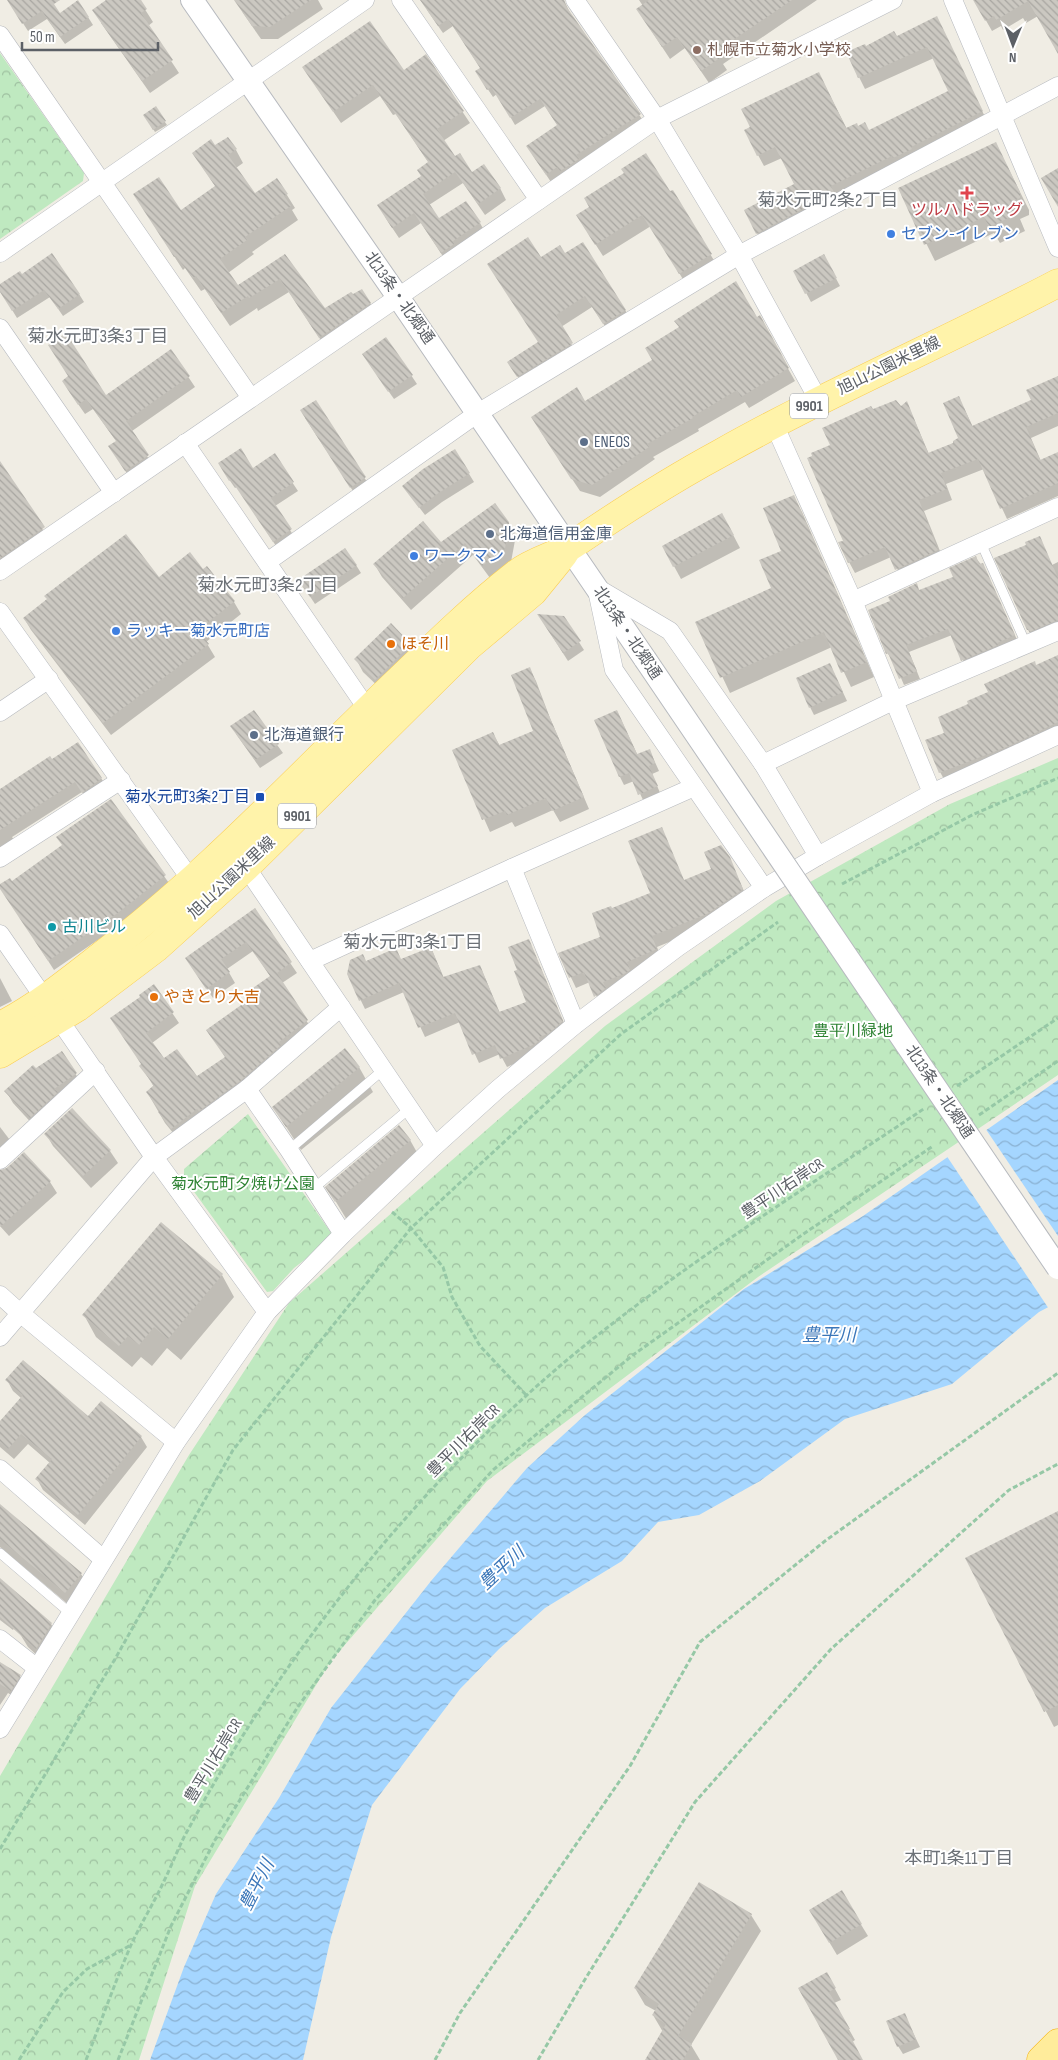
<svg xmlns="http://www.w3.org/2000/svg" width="1058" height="2060" font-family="'Sofia Sans Condensed','Noto Sans JP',sans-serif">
<defs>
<pattern id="park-crowns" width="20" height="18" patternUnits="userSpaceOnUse" patternTransform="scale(1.25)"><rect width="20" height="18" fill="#bfe9c0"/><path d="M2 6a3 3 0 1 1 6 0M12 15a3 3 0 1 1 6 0" fill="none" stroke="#9ec0a0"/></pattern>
<pattern id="water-waves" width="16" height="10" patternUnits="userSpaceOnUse" patternTransform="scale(1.25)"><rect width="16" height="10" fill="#a5d6ff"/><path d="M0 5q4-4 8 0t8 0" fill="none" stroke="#8ab1d2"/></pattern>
<pattern id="building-back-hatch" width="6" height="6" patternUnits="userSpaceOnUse" patternTransform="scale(1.25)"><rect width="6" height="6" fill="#cbc8c1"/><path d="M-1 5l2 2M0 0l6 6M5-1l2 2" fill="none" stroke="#a8a6a1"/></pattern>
</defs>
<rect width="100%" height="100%" fill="#f0ede4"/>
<g fill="url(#park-crowns)">
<path d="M0,53L84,173L83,181L0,239Z"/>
<path d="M1058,758V1075L758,1277L487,1481L330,1662L195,1886L139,2060H0V1776L189,1455L289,1303L605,1026L776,901L950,804Z"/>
<path d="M248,1114L334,1237L294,1268L273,1291L267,1292L184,1178V1169Z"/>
</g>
<path fill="url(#water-waves)" d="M1058,1080V1302L1039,1312L952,1384L845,1419L760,1481L699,1515L658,1522L622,1561L545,1608L499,1649L460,1689L372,1805L331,1937L303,2060H150L184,1967L216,1894L279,1798L331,1708L431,1581L527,1468L585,1415L744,1289L863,1216Z"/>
<path fill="#f0ede4" d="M985,1128L1058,1236V1304L1049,1309L946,1155Z"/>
<g fill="#0003">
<path d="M8,0H50L60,15L88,17L93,25L65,44L47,19L28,31Z"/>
<path d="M109,0H139L153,22L148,26L179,73L150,93L101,23Z"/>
<path d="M237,0H318L323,9L278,39H261L243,13Z"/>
<path d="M426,0H564L570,13L644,122L551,182L532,154L558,126L545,106L515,125L497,94L493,97L481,79V69L453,26L443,33L427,10Z"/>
<path d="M639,0H817L723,64L727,70L709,83L685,48L670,59L637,9L643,6Z"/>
<path d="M982,0H1058V52L1038,16L1026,23L1023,18L1003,30L1001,26L992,31L976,3Z"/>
<path d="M937,18L988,123L764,245L757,233L795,185L782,158L764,166L758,155L819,74L847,129L858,127L869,131L949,91L934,58L865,89L847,53L897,38Z"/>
<path d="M425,56L470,123L443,141L455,157L472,174L500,188L506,200L485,215L463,183L429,205L439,220L480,223L486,234L448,264L421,223L399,238L385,217L422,176L429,163L396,114L393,115L380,96L341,123L311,79L404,71Z"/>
<path d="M155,108L167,125L155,132L144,115Z"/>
<path d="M996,144L1029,210V215L1020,219L1025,231L1000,243L994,233L935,261L899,189Z"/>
<path d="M215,147L236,150L243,163L236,168L255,195L277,179L295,208L292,210L298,220L252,252L254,254L228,273L237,287L285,255L325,310L370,303L378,317L328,351L289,292L258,311L257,308L230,326L205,289L201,291L185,268L183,270L143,208L181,212L216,187L193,153Z"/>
<path d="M672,191L718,267L687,286L651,226L603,256L585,228Z"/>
<path d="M565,255L625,310L632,321L611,335L592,307L561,327L578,355L525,387L516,374L539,343L541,258Z"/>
<path d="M824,256L840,286L811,302L795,272Z"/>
<path d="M22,276L79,294L84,302L63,316L50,297L17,318L0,290V285Z"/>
<path d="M759,317L795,381L749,408L745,402L698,429L699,431L653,457L655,459L600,497L580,491L539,429L654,360L680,328Z"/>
<path d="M386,338L417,384L394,399L368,362Z"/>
<path d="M171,351L195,387L132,431L153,466L131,480L116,456L117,442L93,409L85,414L69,391L106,397Z"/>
<path d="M1058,385V426L1031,438L1041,461L1058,453V496L1007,519L984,469L946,484L952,500L924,511L944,561L903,580L891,557L855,573L849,562L844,541L831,446L873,411L901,408L907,403L929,454L955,443L960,439L964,408L973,427L1032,401Z"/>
<path d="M315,401L369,485L355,494L305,418Z"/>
<path d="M455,451L474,482L442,502L425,515L403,486Z"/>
<path d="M274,455L298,491L275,506L295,538L278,549L237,487L235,488L224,472L253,469Z"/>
<path d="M0,465L53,545L2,580L0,577Z"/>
<path d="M794,497L802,512L874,677L851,687L832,647L730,693L697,623L773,589Z"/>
<path d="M508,522L516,535L511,562L490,578L473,555L411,610L382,577L375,565Z"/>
<path d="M729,527L740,548L681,579L663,546Z"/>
<path d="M976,558L986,571L1018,642L966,667L952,635L909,652L920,679L904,685L893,659L887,653L920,591L955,578Z"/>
<path d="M1058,562V630L1033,638L1028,630L1052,565Z"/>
<path d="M356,565L361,573L315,604L305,589Z"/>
<path d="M206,568L234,602L241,614L206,642L215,657L111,735L31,630L24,618L159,579L203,570Z"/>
<path d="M563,617L584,650L568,661L543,622Z"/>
<path d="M391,625L410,645L417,657L383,691L363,672L356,659Z"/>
<path d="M1058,656V734L945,781L940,772L946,733L970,705L1036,666Z"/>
<path d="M530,669L536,681L550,718L589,809L560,822L553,810L515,827L512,822L490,832L454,751L493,734L500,746L534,731Z"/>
<path d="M834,673L847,701L814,715L810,707Z"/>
<path d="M617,711L638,756L650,751L659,771L652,774L661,795L644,802L634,781L624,785L620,777Z"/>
<path d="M253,712L283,753L260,768L236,734Z"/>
<path d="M52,760L101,778L108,789L89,803L82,792L12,837L19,848L0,860V790Z"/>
<path d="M111,801L171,886L124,922L54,970L0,886L12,882L63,846Z"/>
<path d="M661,828L684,881L712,869L729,858L748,900L713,924L657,947L662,960L601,1006L590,982L576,988L560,954L602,938L612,910L652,894Z"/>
<path d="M254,910L297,973L282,983L313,1031L178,1139L165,1123L147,1092L154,1087L141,1066L142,1065L141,998L154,986L179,1023L152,1043L163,1060L197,1078L226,1058L208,1031L252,999L271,977L253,951L227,969L235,983L213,998L193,969Z"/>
<path d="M431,948L444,978L480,966L500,1013L528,1002L518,971L533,950L567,1030L540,1053L507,1067L500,1054L479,1063L460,1022L425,1037L404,992L365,1009L348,974L366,962L401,960Z"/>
<path d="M0,978L12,1001L0,1007Z"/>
<path d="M62,1052L83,1086L37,1129L13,1103L6,1091Z"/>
<path d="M359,1067L373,1092L301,1150L274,1108Z"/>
<path d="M72,1110L110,1151L118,1163L91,1188L53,1146L46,1134Z"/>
<path d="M0,1127L16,1148L0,1164Z"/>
<path d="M410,1140L424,1165L350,1225L327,1187Z"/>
<path d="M24,1154L50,1182L57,1193L9,1236L0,1226V1171H3Z"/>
<path d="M222,1275L234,1297L181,1360L167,1348L152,1366L141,1357L132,1367L96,1337L84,1315Z"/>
<path d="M7,1380L88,1418L141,1437L147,1447L85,1525L43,1490L37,1479L50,1463L28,1444L14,1459L0,1447V1423L21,1398L13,1391Z"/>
<path d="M0,1506L81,1574L92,1592L76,1611L0,1547Z"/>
<path d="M1058,1512V1725L1054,1727L967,1558Z"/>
<path d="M0,1580L25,1611L13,1630L0,1620Z"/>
<path d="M36,1611L51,1624L59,1637L43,1661L28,1647L20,1634Z"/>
<path d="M0,1666L20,1676L24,1684L16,1698L8,1693L0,1705Z"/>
<path d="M841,1892L868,1936L837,1955L810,1910Z"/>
<path d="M751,1915L761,1931L691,2045L700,2060H646L663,2032L653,2015L656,2011L645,2005L635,1988Z"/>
<path d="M827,1974L841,2000L834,2003L855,2040L852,2042L862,2060H839L799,1989Z"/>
<path d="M904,2014L920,2047L903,2054L898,2046Z"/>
</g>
<g fill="url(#building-back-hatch)">
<path d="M7,0H60L54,4L60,13L78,0L89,17L60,37L42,11L22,24Z"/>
<path d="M106,0H141L147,9L141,13L173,60L142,81L92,10Z"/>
<path d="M234,0H311L270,27L252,26Z"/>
<path d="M420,0H564L566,6L641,114L576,155L579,159L560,171L557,167L546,175L526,146L557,125L540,99L510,118L491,87L487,90L475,71L480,68L448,19L438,26Z"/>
<path d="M649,0H792L717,51L721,57L701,71L677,37L662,47L636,9Z"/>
<path d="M973,0H1058V54L1028,1L996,20L994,16L985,21Z"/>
<path d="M937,16L983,111L911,147L912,149L893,158L892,156L831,186L834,192L756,234L744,210L794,184L775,147L757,156L744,130L750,127L741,109L819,72L846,128L857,123L858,126L865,122L869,130L948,91L927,47L858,78L846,52L865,44L866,46L894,31L897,36Z"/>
<path d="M370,21L404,70L426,54L464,111L437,129L455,156L460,153L472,172L484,164L501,188L478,204L455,172L423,194L439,218L466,201L481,222L453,241L454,244L441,253L414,213L392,228L377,205L421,176L417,170L428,162L388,103L386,104L373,85L333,112L302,67Z"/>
<path d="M156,106L166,121L153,130L143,115Z"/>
<path d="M228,137L237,149L228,155L255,193L277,178L288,194L284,196L291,206L245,237L247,240L220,259L238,285L285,254L325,308L351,292L353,294L362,289L371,303L319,338L280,279L249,298L248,296L221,313L196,276L193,278L176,256L174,257L133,194L159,177L181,210L215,186L192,153L211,139L215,145Z"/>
<path d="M996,142L1020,192V198L1011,202L1017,214L989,227L984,217L924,245L898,188Z"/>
<path d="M646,153L670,191L673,190L712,254L679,274L642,215L595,245L576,215L589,207L584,198L624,173L621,169Z"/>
<path d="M1058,168V207L1041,178Z"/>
<path d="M528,237L541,257L560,245L565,253L583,242L626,310L603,324L585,296L556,315L573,343L517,377L507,362L538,342L487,264Z"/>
<path d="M52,253L80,294L58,309L44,290L12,311L0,292V284L20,271L22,274Z"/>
<path d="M824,254L837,278L805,294L793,271Z"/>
<path d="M736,281L757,317L760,315L789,368L741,397L737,390L692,417L693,418L647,444L649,447L592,485L571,479L531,417L577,387L585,401L652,360L645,348L679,327L674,321Z"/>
<path d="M66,333L106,395L171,349L190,376L126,421L149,455L125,471L108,446L116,441L86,399L78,405L62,381L68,376L48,345Z"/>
<path d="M386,337L413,375L388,392L362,354Z"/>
<path d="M1058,376V413L1026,427L1040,460L1058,452V483L1000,509L978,459L941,473L947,489L919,500L938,550L895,570L885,547L848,563L838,542L843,541L807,458L812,456L811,453L830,445L822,428L871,406L873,409L896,400L901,406L907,401L928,453L953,443V441L958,438L943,403L959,396L972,426L1031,400L1026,390Z"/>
<path d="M316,400L366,477L350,488L300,410Z"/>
<path d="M241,448L253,468L275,453L294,482L271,498L292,529L273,542L231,480L229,481L218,463Z"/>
<path d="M455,449L470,473L437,494L419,508L402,486L423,469Z"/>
<path d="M0,461L45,527L0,558Z"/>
<path d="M794,495L867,662L841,673L824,632L720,678L695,622L771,588L759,560L781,551L763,508Z"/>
<path d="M495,503L509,522L505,549L482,566L465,543L403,598L373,564L423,521L441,542Z"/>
<path d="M722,513L734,535L673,567L662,546Z"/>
<path d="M126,534L159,577L190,552L203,569L207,566L235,601L198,630L209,644L103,723L23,618L47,599L44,596Z"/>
<path d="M1040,536L1058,578V620L1029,632V630H1027L994,558L1026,545L1025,542Z"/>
<path d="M345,548L357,565L310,597L298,580Z"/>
<path d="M976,556L979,564L983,563L1015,635L997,643L998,645L961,661L948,629L906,645L917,671L899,679L888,653L886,654L868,610L890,601L888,597L917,583L919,590L953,577L949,568Z"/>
<path d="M537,614L564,616L581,641L563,653Z"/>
<path d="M391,623L411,644L375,680L354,659Z"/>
<path d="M1058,655V722L1009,746L939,773L925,740L944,733L938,717L968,704L967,701L988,692L984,684L1035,661L1036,665Z"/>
<path d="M830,663L843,692L809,708L796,678Z"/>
<path d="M530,667L544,704L584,797L552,811L546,798L507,815L505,811L482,820L452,750L493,732L499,745L533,731L511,675Z"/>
<path d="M254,710L279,744L255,760L230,726Z"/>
<path d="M617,710L637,754L650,749L655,763L649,766L658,786L638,795L629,773L619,777L594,720Z"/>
<path d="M78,742L102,778L82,793L75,782L0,830V789L50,756L52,759Z"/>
<path d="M111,799L166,875L119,912L48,961L0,889V884L10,878L12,881L62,845L56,837Z"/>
<path d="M662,827L684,880L711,869L704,852L721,845L730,857L743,889L707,914L652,936L657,949L627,962L630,970L624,974L603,982L606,988L594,997L584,972L569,978L558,953L600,937L592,913L611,906L612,908L650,893L628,841Z"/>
<path d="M255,908L292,962L277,973L308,1020L279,1042L281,1045L240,1081L199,1111L197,1109L171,1129L158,1112L160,1111L146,1092L154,1085L139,1066L141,1064L110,1018L140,997L139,995L154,984L174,1012L146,1033L164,1058L177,1049L197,1076L225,1057L206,1030L251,998L247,992L270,976L246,942L221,959L230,972L206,989L185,958Z"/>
<path d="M529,939L563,1021L548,1034L539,1037L540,1040L535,1044L500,1059L495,1045L472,1055L455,1013L418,1028L399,983L359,1001L347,974L350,960L363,954L366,961L396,948L401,959L431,947L443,977L480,965L499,1012L526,1002L514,971L517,970L508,947Z"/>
<path d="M345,1048L360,1067L286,1127L272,1107Z"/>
<path d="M62,1051L77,1073L54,1089L58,1092L30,1118L4,1091L33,1065L36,1068Z"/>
<path d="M72,1108L111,1150L83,1176L44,1134Z"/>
<path d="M399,1125L411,1140L335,1202L325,1187Z"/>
<path d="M24,1152L51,1181L0,1227V1170L7,1168Z"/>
<path d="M161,1222L223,1274L168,1339L154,1327L139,1345L128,1336L119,1346L82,1315Z"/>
<path d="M23,1360L88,1416L101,1401L142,1436L78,1515L35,1479L52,1459L21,1434L8,1449L0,1442V1421L23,1395L5,1380Z"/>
<path d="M0,1504L82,1573L65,1593L0,1539Z"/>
<path d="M1058,1511V1705L1044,1712L965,1558Z"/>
<path d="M0,1578L52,1623L36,1649L0,1617Z"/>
<path d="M0,1662L21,1675L11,1691L0,1684Z"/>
<path d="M699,1882L752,1914L678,2036L692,2044L683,2060H645L666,2024L652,2015L659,2004L634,1988Z"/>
<path d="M842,1890L862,1924L829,1943L809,1910Z"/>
<path d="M827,1972L836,1988L829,1992L850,2029L847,2030L863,2060H838L798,1988Z"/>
<path d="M905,2013L916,2039L897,2047L886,2021Z"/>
</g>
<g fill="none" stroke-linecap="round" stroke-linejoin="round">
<g stroke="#b7babf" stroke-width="10">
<g id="service">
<path d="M981,543L1026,644"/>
<path d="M289,1150L383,1070"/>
<path d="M314,1188L409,1109"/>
<path d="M0,1553L70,1613"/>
</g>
</g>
<g stroke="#b7babf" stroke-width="19">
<g id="minor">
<path d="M401,0L539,200"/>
<path d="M575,0L657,119L739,255L819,401"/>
<path d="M953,0L1058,248"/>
<path d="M0,35L251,398"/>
<path d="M0,253L365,0"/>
<path d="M0,328L114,493"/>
<path d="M774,424L853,601L932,793"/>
<path d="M185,443L368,710"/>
<path d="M267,562L478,413L739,255L1058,86"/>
<path d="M0,571L657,119L893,0"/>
<path d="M599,589L670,631L763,764L818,856"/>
<path d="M598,595L614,670L764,888"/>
<path d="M853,601L1058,507"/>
<path d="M0,612L192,881"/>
<path d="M0,712L49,679"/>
<path d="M763,764L893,701L1058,631"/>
<path d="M0,858L121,780"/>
<path d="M246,867L435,1146"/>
<path d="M512,868L576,1024"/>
<path d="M0,934L154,1157L267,1312"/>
<path d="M310,961L512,868L694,787"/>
<path d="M247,1089L289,1150L343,1234"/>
<path d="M0,1160L96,1071"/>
<path d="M0,1295L20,1313L176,1442"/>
<path d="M0,1337L154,1157L247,1089L341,1007"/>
<path d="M0,1469L103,1559"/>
<path d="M0,1639L37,1668"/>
<path d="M0,1729L176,1442L267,1312L343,1234L435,1146L498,1089L576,1024L678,947L764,888L818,856L932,793L1058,735"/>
</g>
</g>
<g stroke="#b7babf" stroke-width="24">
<path id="tertiary" d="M192,0L398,297L645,659"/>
</g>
<g stroke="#fbce52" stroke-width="29">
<g id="primary">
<path d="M0,1026C37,1007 70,980 102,955C210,873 302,772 400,679C437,643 475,606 516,574C533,560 557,556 574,544C621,512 669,481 719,454C829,392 946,342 1058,283"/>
<path d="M0,1054L78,1007L156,948L246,867L469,646L533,592L564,554"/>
</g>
</g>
<g stroke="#f4ac00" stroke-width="29">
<path id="trunk" d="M1041,2060L1058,2043"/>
</g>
<g stroke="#96c8a6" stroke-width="3" stroke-dasharray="5 2.5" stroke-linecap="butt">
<path d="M842,884L974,814L1058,778"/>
<path d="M957,1086L1058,1018"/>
<path d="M979,1115L1058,1061"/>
<path d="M392,1212L411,1228L443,1267L452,1297L480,1346L527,1396"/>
<path d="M0,1849L115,1659L233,1450L411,1228L621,1034L778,922"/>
<path d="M19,2060L63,1992L87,1969L131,1945"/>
<path d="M86,2060C101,2022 115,1982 131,1945C141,1923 154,1903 164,1881C173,1863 179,1845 189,1828C283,1653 420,1482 573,1355C684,1264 806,1188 925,1108"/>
<path d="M118,2060L171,1926L215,1840L297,1708L375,1600L493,1470L633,1355L802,1235L933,1146"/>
<path d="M435,2060L460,2013L630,1766L700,1642L825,1541L1058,1373"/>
<path d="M538,2060L584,1981L695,1802L831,1649L1009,1490L1058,1464"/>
</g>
<use href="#service" stroke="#fff" stroke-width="9"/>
<use href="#minor" stroke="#fff" stroke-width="18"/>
<use href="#tertiary" stroke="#fff" stroke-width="22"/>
<use href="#primary" stroke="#fff3aa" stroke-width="28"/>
<use href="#trunk" stroke="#ffec9b" stroke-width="28"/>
<g stroke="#b7babf" stroke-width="24" stroke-linecap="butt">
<path id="tertiary-bridge" d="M645,659L1058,1268"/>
</g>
<use href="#tertiary-bridge" stroke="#fff" stroke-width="22"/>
</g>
<circle fill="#8d6e63" stroke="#fff" stroke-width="2" cx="697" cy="50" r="5"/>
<path fill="#e0444e" stroke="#fff" stroke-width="2" d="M964.5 185.5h5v5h5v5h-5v5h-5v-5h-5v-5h5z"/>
<g fill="#3f7fe0" stroke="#fff" stroke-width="2">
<circle cx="891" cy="234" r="5"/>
<circle cx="414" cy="556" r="5"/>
<circle cx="116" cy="631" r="5"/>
</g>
<g fill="#5c6f8a" stroke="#fff" stroke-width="2">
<circle cx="584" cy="442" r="5"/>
<circle cx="490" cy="534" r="5"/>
<circle cx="254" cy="735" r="5"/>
</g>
<g fill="#e8710a" stroke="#fff" stroke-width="2">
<circle cx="391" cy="644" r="5"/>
<circle cx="154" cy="997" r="5"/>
</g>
<rect fill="#1a4fb4" stroke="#fff" stroke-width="2" x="255" y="792" width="10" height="10" rx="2.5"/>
<circle fill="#0f9aa8" stroke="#fff" stroke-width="2" cx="52" cy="927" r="5"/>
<g text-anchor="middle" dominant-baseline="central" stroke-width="4" stroke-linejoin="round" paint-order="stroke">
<g fill="#fff" stroke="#8d9094" stroke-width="1">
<rect x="790" y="393.5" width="38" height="25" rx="4"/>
<rect x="278" y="803.5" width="38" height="25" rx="4"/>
</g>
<g font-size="15" font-weight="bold" fill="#5c6066">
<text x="809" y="406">9901</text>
<text x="297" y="816">9901</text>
</g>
<g font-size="16" fill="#785e54" stroke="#fff" text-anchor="start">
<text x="707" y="50">札幌市立菊水小学校</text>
</g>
<g font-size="16" fill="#be3a42" stroke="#fff">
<text x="967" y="210">ツルハドラッグ</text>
</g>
<g font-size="16" fill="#366cbe" stroke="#fff" text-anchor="start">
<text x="901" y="234">セブン-イレブン</text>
<text x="424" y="556">ワークマン</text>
<text x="126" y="631">ラッキー菊水元町店</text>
</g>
<g font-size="16" fill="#5c6066" stroke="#fff">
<text transform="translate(399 298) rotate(55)">北13条・北郷通</text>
<text transform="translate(889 366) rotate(-26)">旭山公園米里線</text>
<text transform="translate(627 633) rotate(56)">北13条・北郷通</text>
<text transform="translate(232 878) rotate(-43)">旭山公園米里線</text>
<text transform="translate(939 1092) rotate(56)">北13条・北郷通</text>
<text transform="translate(783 1189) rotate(-34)">豊平川右岸CR</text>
<text transform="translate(464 1441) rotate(-45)">豊平川右岸CR</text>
<text transform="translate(214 1761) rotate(-59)">豊平川右岸CR</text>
</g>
<g font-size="16" fill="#4e5e75" stroke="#fff" text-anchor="start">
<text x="594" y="442">ENEOS</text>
<text x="500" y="534">北海道信用金庫</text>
<text x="264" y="735">北海道銀行</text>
</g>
<g font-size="16" fill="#c56008" stroke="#fff" text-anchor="start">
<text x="401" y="644">ほそ川</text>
<text x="164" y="997">やきとり大吉</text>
</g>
<g font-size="16" fill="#164399" stroke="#fff" text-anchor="end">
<text x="250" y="797">菊水元町3条2丁目</text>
</g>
<g font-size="16" fill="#0d838f" stroke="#fff" text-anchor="start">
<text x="62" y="927">古川ビル</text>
</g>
<g font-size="16" fill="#2e8333" stroke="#fff">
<text x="853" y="1031">豊平川緑地</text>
<text x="243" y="1184">菊水元町夕焼け公園</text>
</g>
<g font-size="18" fill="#6d7278" stroke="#fff">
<text x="828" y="200">菊水元町2条2丁目</text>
<text x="98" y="336">菊水元町3条3丁目</text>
<text x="268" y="585">菊水元町3条2丁目</text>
<text x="413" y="942">菊水元町3条1丁目</text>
<text x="959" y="1858">本町1条11丁目</text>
</g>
<g font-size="18" font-style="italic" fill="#3a76b9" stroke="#fff">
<text x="829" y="1335">豊平川</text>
<text transform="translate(502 1568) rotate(-43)">豊平川</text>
<text transform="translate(257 1885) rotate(-63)">豊平川</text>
</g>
</g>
<g transform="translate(1013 45) rotate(181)" stroke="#ffffff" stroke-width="4" paint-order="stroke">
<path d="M0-4L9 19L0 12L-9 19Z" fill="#5c6066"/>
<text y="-8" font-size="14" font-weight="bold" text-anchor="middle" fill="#5c6066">N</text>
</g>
<path d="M22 42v8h136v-8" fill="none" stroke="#5c6066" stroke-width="2.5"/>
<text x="30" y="42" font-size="15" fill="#5c6066" stroke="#ffffff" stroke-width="4" paint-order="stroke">50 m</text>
</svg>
